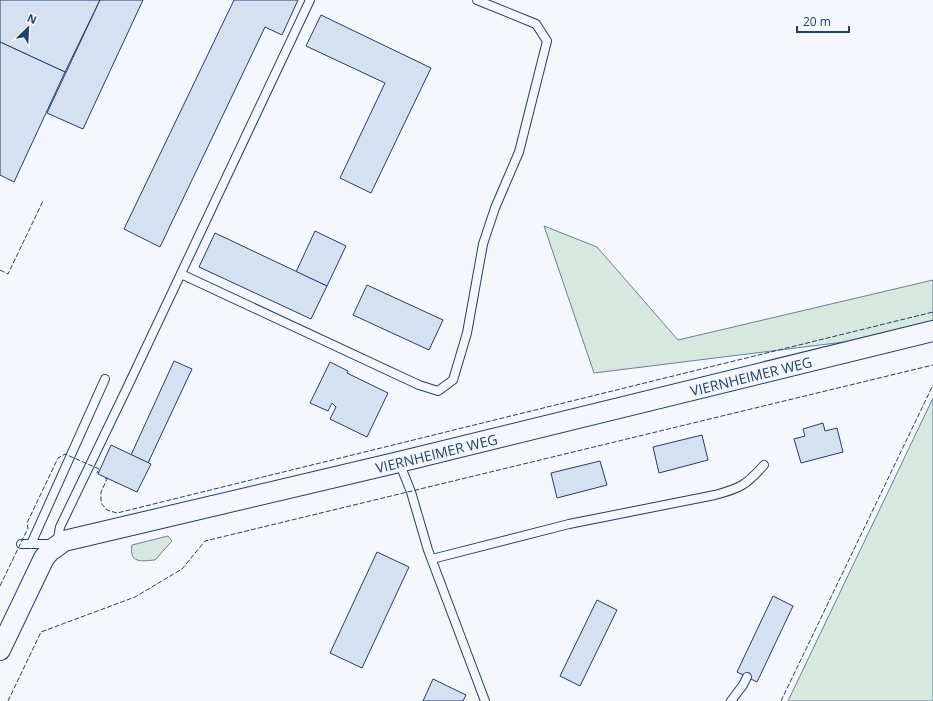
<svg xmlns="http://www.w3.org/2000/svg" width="933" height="701" font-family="'Open Sans',sans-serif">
<rect width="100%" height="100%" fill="#f4f7fb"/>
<g fill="#d7e8df" stroke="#687fa3">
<path d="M544,226L597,247L678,340L933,280V331L594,373Z"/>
<path d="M933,398V701H788Z"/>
<path d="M168,536L172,541L155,560C141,561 129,564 132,545Z"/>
</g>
<g fill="#d5e0f0" stroke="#1d3f73">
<path d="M0,0H100L65,72L0,42Z"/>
<path d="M100,0H143L83,129L47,113Z"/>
<path d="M234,0H298L282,35L265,27L160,247L124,229Z"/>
<path d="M321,15L431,68L371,193L340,178L385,83L306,46Z"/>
<path d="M0,42L65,72L14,182L0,175Z"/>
<path d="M315,231L346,246L327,286L296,272Z"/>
<path d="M215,233L327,286L311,319L199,267Z"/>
<path d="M367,285L443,320L429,350L353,315Z"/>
<path d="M174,361L192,369L148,463L131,455Z"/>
<path d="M330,362L348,371L347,373L388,393L367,437L330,419L336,407L332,403L328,411L310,403Z"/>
<path d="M823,423L825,431L837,428L843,452L801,463L794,439L805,436L803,429Z"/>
<path d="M702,435L708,460L659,473L653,447Z"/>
<path d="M111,445L151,464L137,492L98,474Z"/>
<path d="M600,461L607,485L557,498L551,473Z"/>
<path d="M377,552L409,567L362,668L330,653Z"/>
<path d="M773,596L793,606L757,682L737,672Z"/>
<path d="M597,600L617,610L580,686L560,676Z"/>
<path d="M433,679L466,695L463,701H423Z"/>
</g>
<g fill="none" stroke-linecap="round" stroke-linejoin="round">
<g stroke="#1d3f73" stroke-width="10">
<g id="service">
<path d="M181,274L419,385L438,391L453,380L467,333L483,244L495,208L519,152L547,41L536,24L477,0"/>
<path d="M399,462L411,492L428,550L485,701"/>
<path d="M21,544H57L60,527L127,388L310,0"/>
<path d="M31,544L105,379"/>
<path d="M432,559L569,524L715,495C741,488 746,485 764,465"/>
<path d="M731,701L743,685L747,677"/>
</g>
</g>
<g stroke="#1d3f73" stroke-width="22">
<g id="tertiary">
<path id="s1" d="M0,650L44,558L50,551L64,541L399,462L933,331"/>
</g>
</g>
<use href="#service" stroke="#f4f7fb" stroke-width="8"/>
<use href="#tertiary" stroke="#f4f7fb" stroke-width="20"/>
<g stroke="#1d3f73" stroke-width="1" stroke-dasharray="5 2" stroke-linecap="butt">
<path d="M0,270L8,274L43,201"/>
<path d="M105,478L107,479L101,492V503L107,510L117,513L933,312"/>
<path d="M0,586L28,528L27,523L58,458L65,454L99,469L97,473"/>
<path d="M8,701L41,632L135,597L182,569L205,541L933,365"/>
<path d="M781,701L933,385"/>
</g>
</g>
<g text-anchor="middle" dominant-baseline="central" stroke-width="3" stroke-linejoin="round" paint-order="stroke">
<g font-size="14" fill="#1d3f73" stroke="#f4f7fb">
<text stroke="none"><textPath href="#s1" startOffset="835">VIERNHEIMER WEG</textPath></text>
<text stroke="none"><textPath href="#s1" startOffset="511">VIERNHEIMER WEG</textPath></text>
</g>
</g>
<g transform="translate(28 28) rotate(24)" stroke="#f4f7fb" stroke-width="3" paint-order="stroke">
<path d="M0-3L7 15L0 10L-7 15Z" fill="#1d3f73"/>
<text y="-6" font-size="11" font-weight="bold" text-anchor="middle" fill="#1d3f73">N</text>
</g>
<path d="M797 26v6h52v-6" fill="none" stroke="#1d3f73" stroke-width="2"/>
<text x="803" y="26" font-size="12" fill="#1d3f73" stroke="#f4f7fb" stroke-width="3" paint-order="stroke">20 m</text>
</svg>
